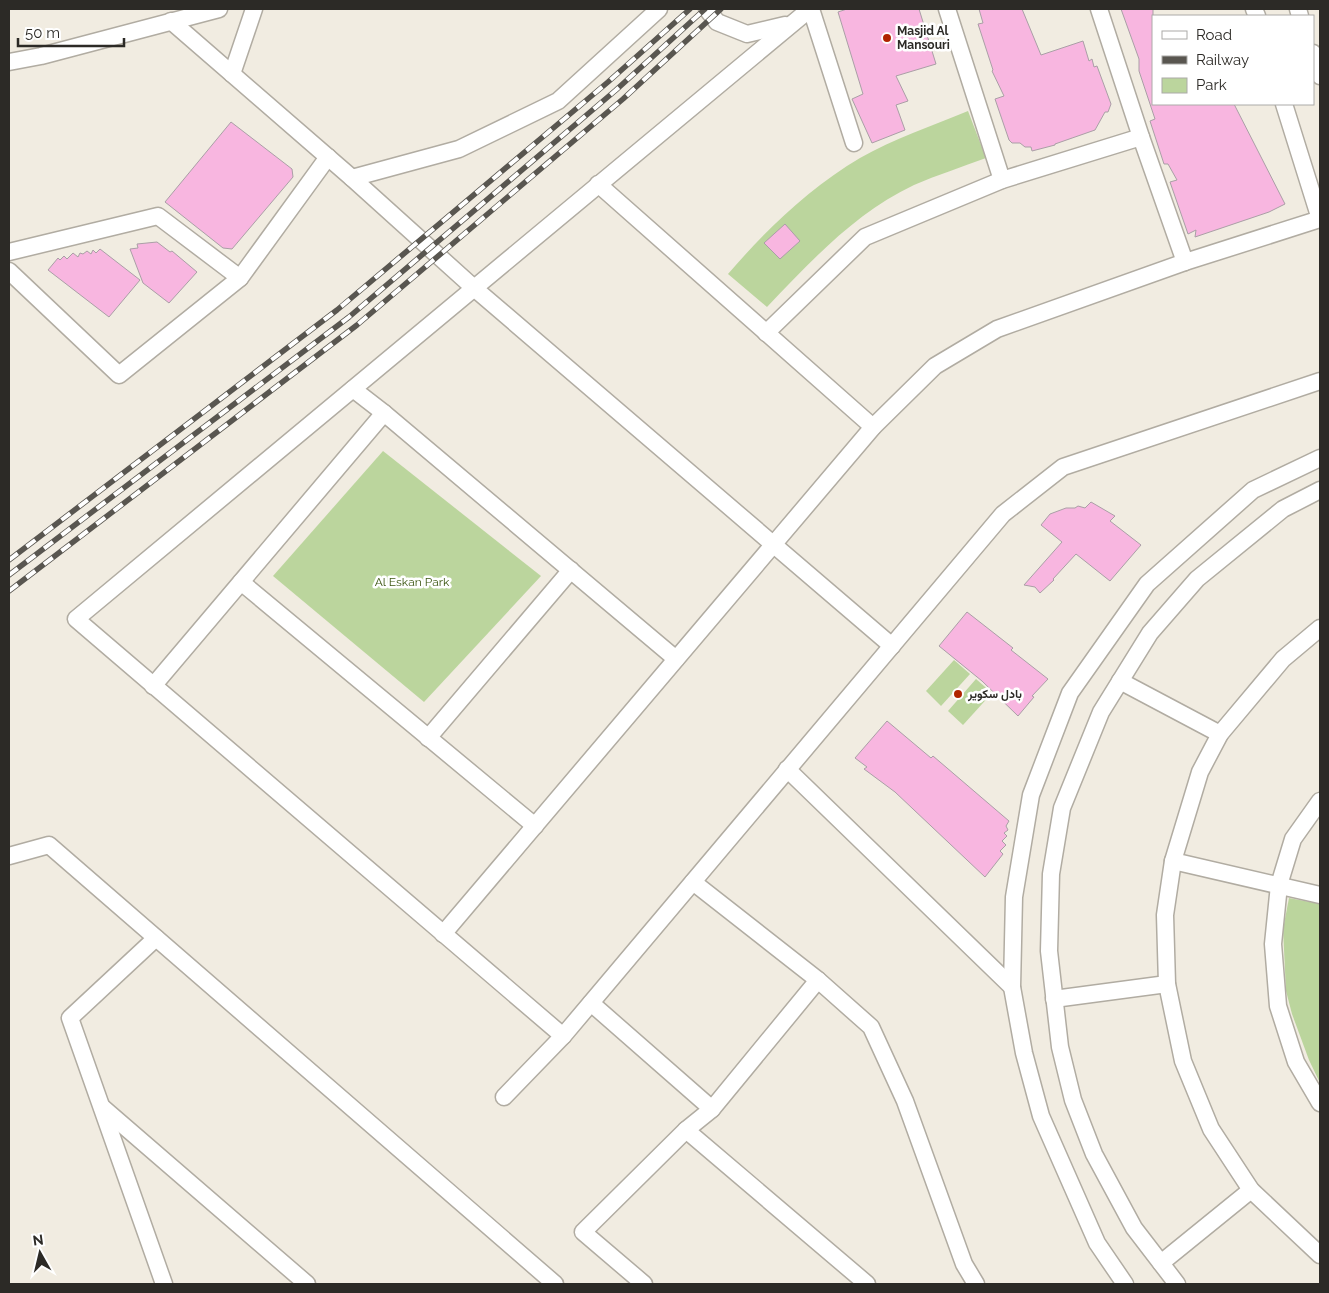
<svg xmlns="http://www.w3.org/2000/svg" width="1329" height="1293" font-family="Raleway,Vazirmatn,sans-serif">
<rect width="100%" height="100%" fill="#f1ece1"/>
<g fill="#bbd59d">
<path d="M968,111L986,158C962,167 937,175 914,185C855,213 811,261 767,307L728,274C766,230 809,188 860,158C893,139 932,126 968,111Z"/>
<path d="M383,451L541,576L424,702L273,576Z"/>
<path d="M954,660L970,674L941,706L926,691Z"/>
<path d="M976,679L992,693L963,725L948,711Z"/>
<path d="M1289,898L1320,904V1083L1309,1060L1292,1014L1286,991L1283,929Z"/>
</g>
<g fill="#f8b6e0" stroke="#aa9fa6">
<path d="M847,9H919L936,64L896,76L908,101L896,105L905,130L872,143L852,99L863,94L838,12Z"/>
<path d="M979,9H1022L1041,55L1083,41L1089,61L1092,59L1094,67L1097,66L1111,104L1108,112H1105L1095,130L1055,144V145L1032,151L1031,147H1025L1020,143H1012L1009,140L995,99L1004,96L992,71L993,70L978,24L983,23Z"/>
<path d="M1121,9H1153V104H1234L1285,204L1269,212L1195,237L1196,230L1188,234L1170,182L1177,180L1168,164H1164L1150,121L1155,119L1139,71V59Z"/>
<path d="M231,122L292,169L293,177L232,249L223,248L165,202Z"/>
<path d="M785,224L800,241L780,259L764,243Z"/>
<path d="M157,242L170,252L172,251L197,272L169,303L143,283L130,249L138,248L137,244Z"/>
<path d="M100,249L140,280L109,317L48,270L58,258L60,260L64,256L67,259L73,253L78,257L80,253L83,254L87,251L91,254L93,250L96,253Z"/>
<path d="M1091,502L1115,516L1110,521L1141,545L1110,581L1076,554L1053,579L1054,580L1040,593L1035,587L1024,585L1062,542L1041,525L1050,514L1066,508H1075L1078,506L1085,508Z"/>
<path d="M967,612L1013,648L1011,650L1048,679L1032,696L1034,697L1018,716L982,681L939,646Z"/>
<path d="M887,721L931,758L933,756L1009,821L1006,826L1008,830L1004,833L1007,836L1002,841L1006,845L1000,851L1003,854L985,877L895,792L864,769L867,767L855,758Z"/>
</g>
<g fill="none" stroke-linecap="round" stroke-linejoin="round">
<g stroke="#b1aca2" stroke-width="19">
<g id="street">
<path d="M707,9L717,22L747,34L785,25"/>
<path d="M811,9L854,143"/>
<path d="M947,9L1002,180"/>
<path d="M1099,9L1141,137L1185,262"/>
<path d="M1254,9L1257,16"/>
<path d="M1298,9L1300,16"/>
<path d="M171,21L352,178L474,288L892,646"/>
<path d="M1313,53L1320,76"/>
<path d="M9,62L41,56L219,9"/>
<path d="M232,74L254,9"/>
<path d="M352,178L459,149L558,101L659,9"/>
<path d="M598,184L873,427"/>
<path d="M9,252L158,216L240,278"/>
<path d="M9,271L119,375L240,278L328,157"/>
<path d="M766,333L865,237L1002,180L1141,137"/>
<path d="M353,389L384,413L676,659"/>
<path d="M241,582L535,826"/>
<path d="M1320,628L1283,659L1220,734L1200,772L1173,861L1165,915L1167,984L1183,1061L1211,1129L1251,1190L1320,1255"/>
<path d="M1120,681L1220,734"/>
<path d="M153,686L384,413"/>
<path d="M428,738L571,570"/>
<path d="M787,769L1012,987"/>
<path d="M1320,801L1293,839L1279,885L1273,944L1278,1006L1296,1062L1320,1103"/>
<path d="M9,856L49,845L555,1284"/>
<path d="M1173,861L1320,895"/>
<path d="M693,882L818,980L871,1027L905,1101L964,1264L976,1284"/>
<path d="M443,934L873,427L935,366L997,329L1185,262L1320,219L1284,104"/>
<path d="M156,938L70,1018L164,1284"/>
<path d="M1054,999L1167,984"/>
<path d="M591,1003L712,1109"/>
<path d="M563,1036L76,619L810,9"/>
<path d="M504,1097L563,1036L1003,514L1063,467L1320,381"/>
<path d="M102,1107L307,1284"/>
<path d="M686,1130L867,1284"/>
<path d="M1161,1263L1251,1190"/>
<path d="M644,1284L583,1232L686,1130L712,1109L818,980"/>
<path d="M1125,1284L1097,1243L1041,1116L1024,1053L1012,987L1014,897L1031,795L1070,693L1147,584L1253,490L1320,458"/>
<path d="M1177,1284L1134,1228L1094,1154L1073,1100L1060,1047L1049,951L1051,874L1062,808L1101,712L1150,633L1197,579L1283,509L1320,490"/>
</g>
</g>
<use href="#street" stroke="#fff" stroke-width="16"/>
<g stroke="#595650" stroke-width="5.5">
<g id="rail">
<path d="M9,560L337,310L608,82L690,9"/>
<path d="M9,575L349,317L616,90L705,9"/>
<path d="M9,591L357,325L623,99L721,9"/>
</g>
</g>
<use href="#rail" stroke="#fff" stroke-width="4" stroke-dasharray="11" stroke-linecap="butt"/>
</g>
<g fill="#b02400" stroke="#fff" stroke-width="2">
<circle cx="887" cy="38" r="5"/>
<circle cx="958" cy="694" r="5"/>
</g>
<g text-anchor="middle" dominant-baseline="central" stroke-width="5" stroke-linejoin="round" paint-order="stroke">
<g font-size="12" font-weight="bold" fill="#2c2a26" stroke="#fff" text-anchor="start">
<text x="897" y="31">Masjid Al<tspan x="897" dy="14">Mansouri</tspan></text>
<text x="968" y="694">بادل سكوير</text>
</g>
<g font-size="12" fill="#3b5511" stroke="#fff">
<text x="412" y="582">Al Eskan Park</text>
</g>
</g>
<rect width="1329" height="1293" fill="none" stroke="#2c2a26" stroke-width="20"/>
<rect x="1152" y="15" width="162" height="90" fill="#ffffff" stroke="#abaaa8"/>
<rect x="1162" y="31" width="25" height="8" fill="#ffffff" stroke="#abaaa8"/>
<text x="1196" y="40" font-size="15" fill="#2c2a26">Road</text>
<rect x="1162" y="56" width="25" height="8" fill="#595650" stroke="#abaaa8"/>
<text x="1196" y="65" font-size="15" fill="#2c2a26">Railway</text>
<rect x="1162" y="78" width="25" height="15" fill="#bbd59d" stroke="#abaaa8"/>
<text x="1196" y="90" font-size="15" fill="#2c2a26">Park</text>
<g transform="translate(40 1253) rotate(352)" stroke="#ffffff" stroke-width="4" paint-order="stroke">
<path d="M0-4L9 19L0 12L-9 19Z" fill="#2c2a26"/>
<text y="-8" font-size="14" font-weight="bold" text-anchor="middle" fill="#2c2a26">N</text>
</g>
<path d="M18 38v8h106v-8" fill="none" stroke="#2c2a26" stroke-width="2.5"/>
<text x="25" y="38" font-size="15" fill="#2c2a26" stroke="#ffffff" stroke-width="4" paint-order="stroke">50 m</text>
</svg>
